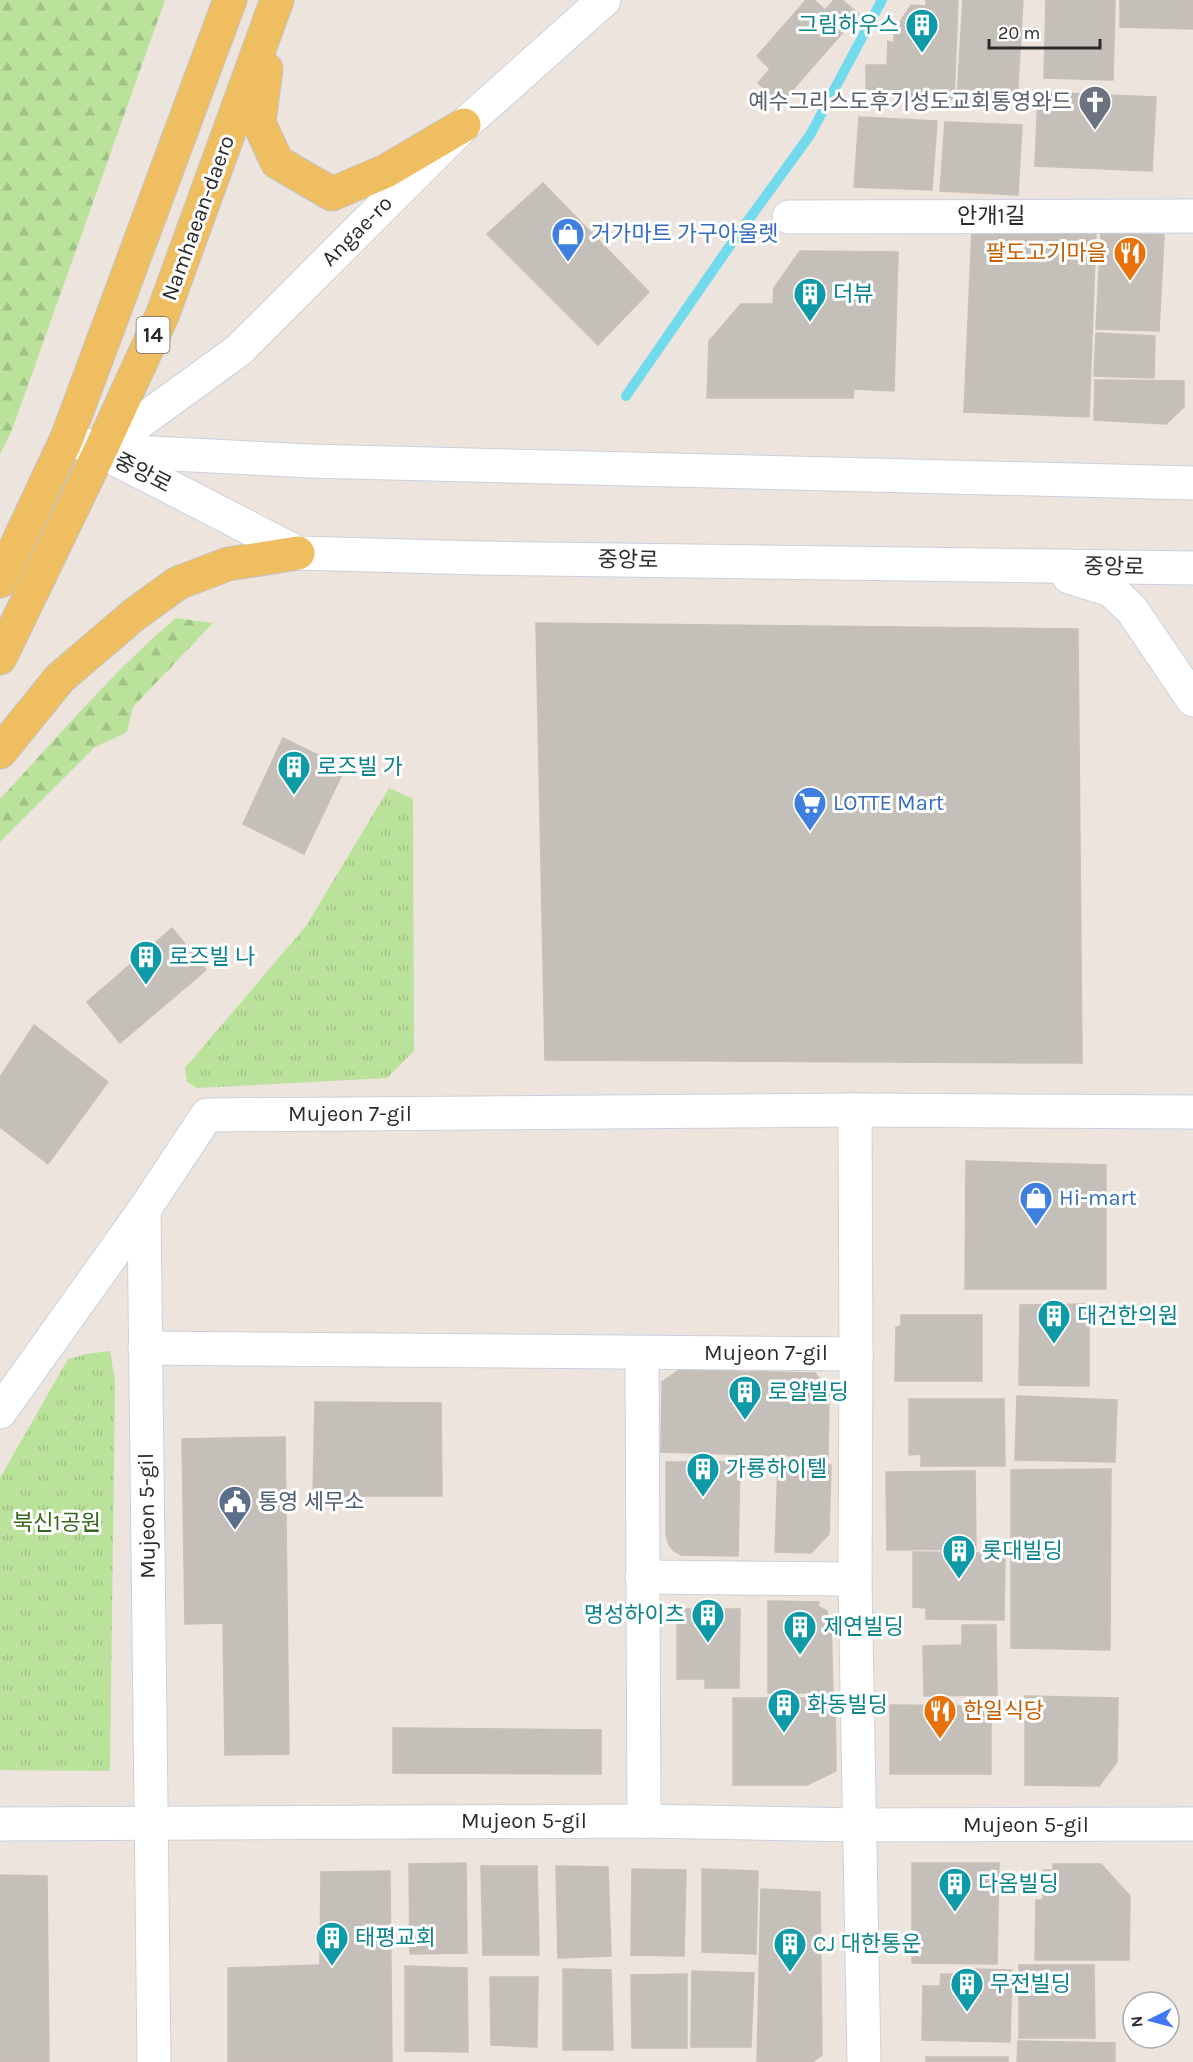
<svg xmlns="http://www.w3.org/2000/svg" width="1193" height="2062" font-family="Karla,'Noto Sans KR',sans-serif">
<defs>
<pattern id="forest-firs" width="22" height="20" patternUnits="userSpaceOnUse" patternTransform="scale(1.5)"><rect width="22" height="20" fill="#bbe29b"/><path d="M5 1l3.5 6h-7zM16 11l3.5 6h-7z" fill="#a1c286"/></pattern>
<pattern id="park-tufts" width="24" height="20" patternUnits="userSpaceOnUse" patternTransform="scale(1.5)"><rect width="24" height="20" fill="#bbe29b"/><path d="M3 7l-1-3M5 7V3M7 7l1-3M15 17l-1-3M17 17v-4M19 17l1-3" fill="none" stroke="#a1c286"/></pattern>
</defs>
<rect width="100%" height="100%" fill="#ece4dd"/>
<g fill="url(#forest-firs)">
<path d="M0,0H165L12,430L0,454Z"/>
<path d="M176,618L213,623L133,707L127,732L95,747L0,842V799C57,738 112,672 176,618Z"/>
</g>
<g fill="url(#park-tufts)">
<path d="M389,788L413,799L414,1051L387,1078L197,1088L187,1082L185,1068L306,926Z"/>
<path d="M110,1351L115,1381L110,1771L0,1770V1478L68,1359L86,1354Z"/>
</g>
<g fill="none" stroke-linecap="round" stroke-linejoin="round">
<path stroke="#72daed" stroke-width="10" d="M626,396L736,237L810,135L882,0"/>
</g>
<g fill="#c5bfb9" stroke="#c8c0b7" stroke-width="1.5">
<path d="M806,0H814L825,10L834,0H842L859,14L781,103L758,83L770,69L757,56Z"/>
<path d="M926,0H958L954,99L866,95V65H887L888,41L894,43V31L911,5L926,6Z"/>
<path d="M963,0H1023L1017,102L957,98Z"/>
<path d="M1046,0H1115L1113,80L1044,78Z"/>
<path d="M1120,0H1193V29L1120,27Z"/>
<path d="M1038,92L1156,97L1152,171L1035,166Z"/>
<path d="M859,117L937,121L932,190L854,187Z"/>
<path d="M945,122L1022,125L1018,195L940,191Z"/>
<path d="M543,183L649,292L598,345L487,234Z"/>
<path d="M972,228L1096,232L1089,417L964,412Z"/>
<path d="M1101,232L1164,235L1159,331L1096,329Z"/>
<path d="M800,251L898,252L894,391L854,389L853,398H707L709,341L741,304H773L774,288Z"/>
<path d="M1096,333L1155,336L1154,378L1094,376Z"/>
<path d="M1095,380L1184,381V407L1166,424L1094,420Z"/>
<path d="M536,623L1078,629L1082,1063L545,1060Z"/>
<path d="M283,738L345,768L304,854L243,824Z"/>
<path d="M172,928L206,970L120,1043L87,1002Z"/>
<path d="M34,1025L108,1082L48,1164L0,1127V1077Z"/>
<path d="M966,1161L1106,1165V1289H965Z"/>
<path d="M1089,1304V1386L1019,1385L1020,1305Z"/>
<path d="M901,1315H982V1381H895L896,1327L901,1326Z"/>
<path d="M679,1370L815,1373L829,1391L828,1457L661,1452L662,1382Z"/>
<path d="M1017,1396L1117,1400L1115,1462L1015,1460Z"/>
<path d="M909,1399H1004L1005,1466H921V1454L909,1455Z"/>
<path d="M315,1402L441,1403L442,1496H313Z"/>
<path d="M285,1437L289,1754L225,1755L223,1623L185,1624L182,1439Z"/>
<path d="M666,1462H740L738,1556L681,1555L674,1551L669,1545L666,1535Z"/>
<path d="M778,1463L831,1465L829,1534L811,1553L775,1552Z"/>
<path d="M1111,1469L1110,1650L1011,1648V1470Z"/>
<path d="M975,1471L976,1549L887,1550L886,1472Z"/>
<path d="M913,1552L1005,1553L1004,1620L926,1619V1608L913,1607Z"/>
<path d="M768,1601L819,1602L818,1606L827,1611L828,1620L831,1619L833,1693H768Z"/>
<path d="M677,1609H740L739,1688H705V1679H677Z"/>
<path d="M962,1625H996L997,1695L924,1696L923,1646L962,1645Z"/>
<path d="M1025,1696L1118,1698L1117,1762L1099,1786L1025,1785Z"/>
<path d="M733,1698H835L836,1771L807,1785H733Z"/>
<path d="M890,1705L991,1706V1774H890Z"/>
<path d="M393,1728L601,1730V1774L393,1773Z"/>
<path d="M466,1863L467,1953L410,1954L409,1864Z"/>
<path d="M912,1863H999L997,1964L912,1963Z"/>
<path d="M1053,1864H1101L1130,1896L1129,1960H1035L1036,1900H1043V1870H1053Z"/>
<path d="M481,1866H537L539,1955H483Z"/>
<path d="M556,1866L608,1867L611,1956L558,1958Z"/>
<path d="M632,1869L686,1870L684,1956L631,1955Z"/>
<path d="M702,1869L758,1871L756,1954L702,1952Z"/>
<path d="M390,1871L392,2062H228V1968L320,1965L321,1872Z"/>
<path d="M0,1875L47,1876L49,2062H0Z"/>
<path d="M761,1889L820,1892L822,2055L812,2062H757Z"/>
<path d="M1019,1965H1094L1095,2038H1019Z"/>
<path d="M405,1966L467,1968L468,2052L405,2051Z"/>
<path d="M563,1969L611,1970L613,2050H563Z"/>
<path d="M972,1969L1012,1970L1010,2042L922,2040L923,1986H940L941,1974L972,1975Z"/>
<path d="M692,1971L754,1973L751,2047H691Z"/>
<path d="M687,1974V2048H632L631,1975Z"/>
<path d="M490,1977H538L537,2047L491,2045Z"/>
<path d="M1018,2041L1115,2043V2062H1017Z"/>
<rect x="926" y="2057" width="82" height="5"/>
</g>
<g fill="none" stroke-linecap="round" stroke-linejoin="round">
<g stroke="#cbd1dc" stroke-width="35">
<g id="street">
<path d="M789,217L1193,216"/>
<path d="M144,1210L154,2062"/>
<path d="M145,1348L856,1354L855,1110"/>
<path d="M642,1353L644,1821"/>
<path d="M856,1354L855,1579L864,2062"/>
<path d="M0,1412L144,1210L207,1115L855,1110L1193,1112"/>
<path d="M642,1577L855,1579"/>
<path d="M0,1824L644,1821L859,1825L1193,1824"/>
</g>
</g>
<g stroke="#cbd1dc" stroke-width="35">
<g id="secondary">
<path d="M73,440L100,451L298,553L479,558L1193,568"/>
<path d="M100,451L239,350L464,125L604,0"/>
<path d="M112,451L310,461L1193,483"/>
<path d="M1069,577L1111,590L1132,610L1193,700"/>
</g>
</g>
<g stroke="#c4c4c4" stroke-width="35">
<g id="primary">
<path d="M266,69L259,123L277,162L332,194L386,171L464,125"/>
<path d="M0,581L67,438L230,0"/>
<path d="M0,658L100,451L162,316L277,0"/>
<path d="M0,752L60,678L135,614L178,583L228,564L298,553"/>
</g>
</g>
<use href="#street" stroke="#fff" stroke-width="33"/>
<use href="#secondary" stroke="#fff" stroke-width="33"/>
<use href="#primary" stroke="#eebe60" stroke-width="33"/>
</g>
<defs>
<g id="building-pin" transform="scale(1.725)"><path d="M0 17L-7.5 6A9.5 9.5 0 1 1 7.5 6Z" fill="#0f9aa8" stroke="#fff"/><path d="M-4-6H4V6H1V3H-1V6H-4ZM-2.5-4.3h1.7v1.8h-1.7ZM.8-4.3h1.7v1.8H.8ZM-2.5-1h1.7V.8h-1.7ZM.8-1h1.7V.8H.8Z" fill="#fff"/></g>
<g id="church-pin" transform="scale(1.725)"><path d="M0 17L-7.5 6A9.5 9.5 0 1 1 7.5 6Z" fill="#6b7280" stroke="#fff"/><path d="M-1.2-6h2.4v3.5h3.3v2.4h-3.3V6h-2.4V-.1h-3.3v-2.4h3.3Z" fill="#fff"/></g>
<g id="shop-pin" transform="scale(1.725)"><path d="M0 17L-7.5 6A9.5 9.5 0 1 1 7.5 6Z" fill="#3f7fe0" stroke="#fff"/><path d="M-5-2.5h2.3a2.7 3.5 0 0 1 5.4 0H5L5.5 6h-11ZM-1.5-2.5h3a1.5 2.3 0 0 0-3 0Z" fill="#fff"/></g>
<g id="restaurant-pin" transform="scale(1.725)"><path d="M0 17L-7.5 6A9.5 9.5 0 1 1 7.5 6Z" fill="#e8710a" stroke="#fff"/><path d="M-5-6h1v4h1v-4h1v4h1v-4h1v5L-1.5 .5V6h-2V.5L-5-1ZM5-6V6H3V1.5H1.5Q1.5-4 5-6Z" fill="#fff"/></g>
<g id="supermarket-pin" transform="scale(1.725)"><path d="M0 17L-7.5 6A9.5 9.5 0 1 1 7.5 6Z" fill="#3f7fe0" stroke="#fff"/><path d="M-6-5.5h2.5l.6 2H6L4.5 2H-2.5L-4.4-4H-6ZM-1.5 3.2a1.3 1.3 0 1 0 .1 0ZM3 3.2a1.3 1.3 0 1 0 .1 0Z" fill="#fff"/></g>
<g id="civic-pin" transform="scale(1.725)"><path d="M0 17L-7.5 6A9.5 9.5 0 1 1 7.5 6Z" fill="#5c6f8a" stroke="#fff"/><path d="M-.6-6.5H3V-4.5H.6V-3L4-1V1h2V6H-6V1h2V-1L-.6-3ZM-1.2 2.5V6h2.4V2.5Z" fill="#fff"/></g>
</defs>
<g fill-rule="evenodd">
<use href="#building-pin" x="922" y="25"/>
<use href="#church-pin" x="1095" y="102"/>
<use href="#shop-pin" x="568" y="234"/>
<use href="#restaurant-pin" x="1130" y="253"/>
<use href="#building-pin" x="810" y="294"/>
<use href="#building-pin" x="294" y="767"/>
<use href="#supermarket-pin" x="810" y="803"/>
<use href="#building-pin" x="146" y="957"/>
<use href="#shop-pin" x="1036" y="1198"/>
<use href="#building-pin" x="1054" y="1316"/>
<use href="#building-pin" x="745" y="1392"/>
<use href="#building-pin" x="703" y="1469"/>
<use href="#civic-pin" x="235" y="1502"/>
<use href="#building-pin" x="959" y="1551"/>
<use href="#building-pin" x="708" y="1615"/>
<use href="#building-pin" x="800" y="1627"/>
<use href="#building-pin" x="784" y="1705"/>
<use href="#restaurant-pin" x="940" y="1711"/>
<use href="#building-pin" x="955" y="1884"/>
<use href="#building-pin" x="332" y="1938"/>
<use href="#building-pin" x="790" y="1944"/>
<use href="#building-pin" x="967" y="1984"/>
</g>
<g text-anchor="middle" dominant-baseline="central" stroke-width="6" stroke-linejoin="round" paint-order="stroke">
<rect fill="#fff" stroke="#6b6b6b" stroke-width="1.5" x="136.5" y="317" width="33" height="36" rx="4.5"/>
<g font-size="21" font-weight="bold" fill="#2b2b2b">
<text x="153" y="335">14</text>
</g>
<g font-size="22" fill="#0d838f" stroke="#fff" text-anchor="start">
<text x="899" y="25" text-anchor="end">그림하우스</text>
<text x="833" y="294">더뷰</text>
<text x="317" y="767">로즈빌 가</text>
<text x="169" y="957">로즈빌 나</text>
<text x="1077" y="1316">대건한의원</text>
<text x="768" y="1392">로얄빌딩</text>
<text x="726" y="1469">가룡하이텔</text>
<text x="982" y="1551">롯대빌딩</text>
<text x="685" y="1615" text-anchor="end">명성하이츠</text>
<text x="823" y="1627">제연빌딩</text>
<text x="807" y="1705">화동빌딩</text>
<text x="978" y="1884">다옴빌딩</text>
<text x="355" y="1938">태평교회</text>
<text x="813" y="1944">CJ 대한통운</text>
<text x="990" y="1984">무전빌딩</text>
</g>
<g font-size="22" fill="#5b616d" stroke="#fff" text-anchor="end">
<text x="1072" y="102">예수그리스도후기성도교회통영와드</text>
</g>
<g font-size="22" fill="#2b2b2b" stroke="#fff">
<text x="991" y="216">안개1길</text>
<text transform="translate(198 218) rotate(-70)">Namhaean-daero</text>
<text transform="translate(357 231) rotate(-45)">Angae-ro</text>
<text transform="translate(143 473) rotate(27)">중앙로</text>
<text transform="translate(628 560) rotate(1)">중앙로</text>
<text transform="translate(1114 567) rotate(1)">중앙로</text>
<text x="350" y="1114">Mujeon 7-gil</text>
<text x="766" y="1353">Mujeon 7-gil</text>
<text transform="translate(147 1516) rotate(-91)">Mujeon 5-gil</text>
<text x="524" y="1821">Mujeon 5-gil</text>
<text x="1026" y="1825">Mujeon 5-gil</text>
</g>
<g font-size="22" fill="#366cbe" stroke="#fff" text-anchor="start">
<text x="591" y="234">거가마트 가구아울렛</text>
<text x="833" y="803">LOTTE Mart</text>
<text x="1059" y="1198">Hi-mart</text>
</g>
<g font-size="22" fill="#c56008" stroke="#fff" text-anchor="end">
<text x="1107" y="253">팔도고기마을</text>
<text x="963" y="1711" text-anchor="start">한일식당</text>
</g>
<g font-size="22" fill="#4e5e75" stroke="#fff" text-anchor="start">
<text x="258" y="1502">통영 세무소</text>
</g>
<g font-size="22" fill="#34671b" stroke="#fff">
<text x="57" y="1523">북신1공원</text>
</g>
</g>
<g transform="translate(1151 2020) rotate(264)"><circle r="28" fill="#ffffff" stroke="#aaaaaa" stroke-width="1.5"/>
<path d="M0-4.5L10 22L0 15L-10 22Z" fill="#4076f7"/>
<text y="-9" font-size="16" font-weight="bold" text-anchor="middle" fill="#2b2b2b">N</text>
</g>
<path d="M989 39v9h111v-9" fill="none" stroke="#2b2b2b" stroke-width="3"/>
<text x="998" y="39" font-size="18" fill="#2b2b2b" stroke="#ffffff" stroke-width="4.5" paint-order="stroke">20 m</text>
</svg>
